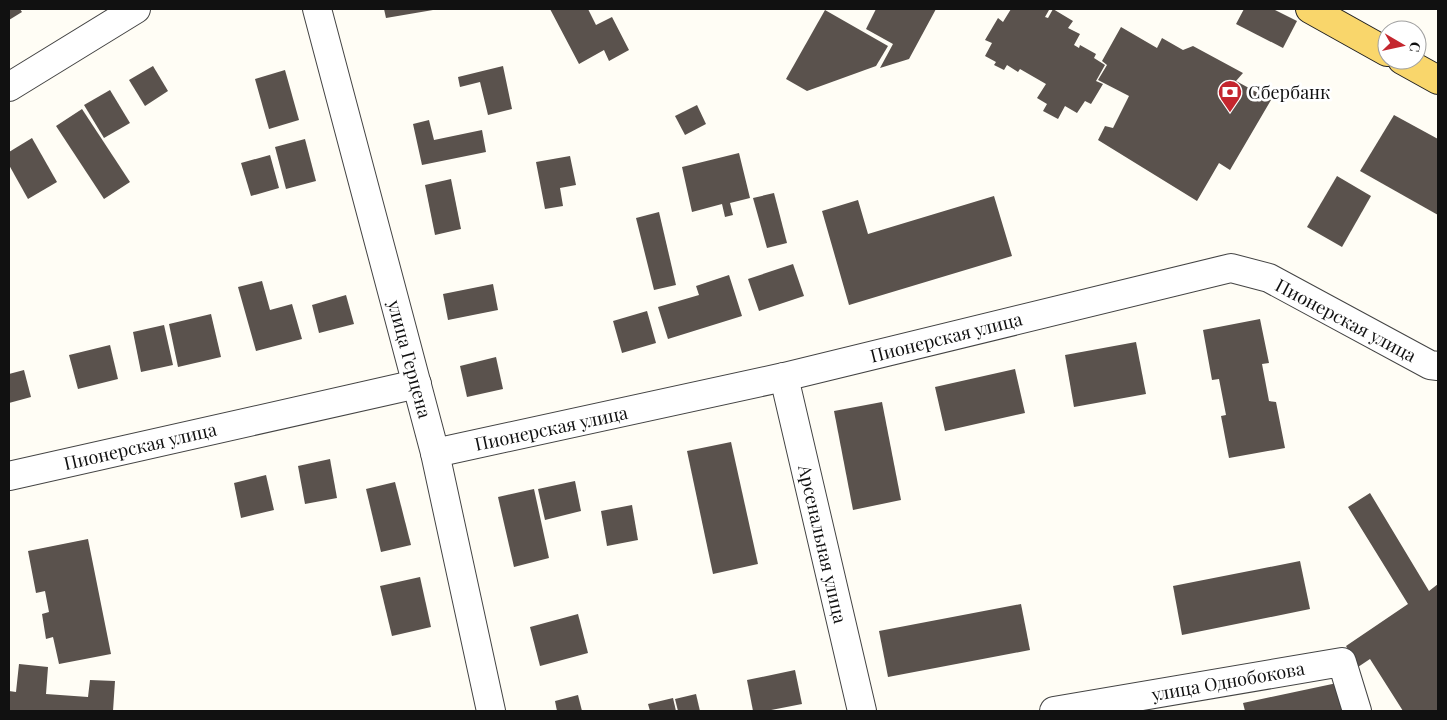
<svg xmlns="http://www.w3.org/2000/svg" width="1447" height="720" font-family="'Playfair Display',serif">
<rect width="100%" height="100%" fill="#fffdf5"/>
<g fill="#5a524d">
<path d="M9,9H20L22,12L9,20Z"/>
<path d="M384,9H432L433,10L386,18Z"/>
<path d="M550,9H588L596,25L612,17L629,50L609,61L604,50L579,64Z"/>
<path d="M876,9H936L909,59L880,68L893,44L866,29Z"/>
<path d="M1011,9H1047L1049,10L1045,17L1048,18L1053,9L1073,21L1068,28L1080,34L1074,45L1079,48L1080,45L1096,54L1094,58L1105,65L1096,81L1103,84L1091,104L1085,101L1077,113L1065,106L1058,119L1043,111L1047,104L1037,98L1046,84L1020,69L1018,72L1007,65L1004,70L994,65L996,62L985,56L992,43L985,40L998,18L1003,22Z"/>
<path d="M1244,9H1273L1297,21L1283,48L1236,24Z"/>
<path d="M825,10L888,46L876,66L807,91L786,79Z"/>
<path d="M1121,27L1157,48L1162,38L1183,50L1193,46L1243,73L1236,81L1271,100L1230,170L1219,163L1197,201L1098,140L1105,126L1113,128L1129,96L1098,80L1107,65L1102,61Z"/>
<path d="M153,66L168,91L145,106L129,80Z"/>
<path d="M503,66L512,109L488,115L480,82L460,87L458,77Z"/>
<path d="M285,70L299,120L269,129L255,79Z"/>
<path d="M110,90L130,123L104,138L84,105Z"/>
<path d="M697,105L706,124L685,135L675,116Z"/>
<path d="M82,109L130,182L104,199L56,126Z"/>
<path d="M1394,115L1438,139V215L1360,171Z"/>
<path d="M429,120L434,140L482,130L486,152L422,165L413,124Z"/>
<path d="M32,138L57,182L28,199L9,165V152Z"/>
<path d="M305,139L316,181L286,189L275,147Z"/>
<path d="M739,153L750,198L730,203L733,215L725,217L722,204L692,212L682,167Z"/>
<path d="M270,155L279,188L251,196L241,163Z"/>
<path d="M570,156L576,185L560,188L563,206L545,209L536,162Z"/>
<path d="M1337,176L1371,196L1342,247L1307,227Z"/>
<path d="M451,179L461,229L435,235L425,185Z"/>
<path d="M774,193L787,243L767,248L753,198Z"/>
<path d="M994,196L1012,256L849,305L822,211L858,200L868,234Z"/>
<path d="M659,212L676,285L654,290L636,218Z"/>
<path d="M793,264L804,296L759,311L748,279Z"/>
<path d="M729,275L742,316L668,339L658,307L699,295L696,286Z"/>
<path d="M262,281L270,310L292,304L302,339L256,351L238,287Z"/>
<path d="M493,284L498,310L448,320L443,294Z"/>
<path d="M346,295L354,324L319,333L312,305Z"/>
<path d="M647,311L656,343L622,353L613,321Z"/>
<path d="M211,314L221,357L178,367L169,324Z"/>
<path d="M1260,319L1269,363L1262,364L1269,401L1276,402L1285,448L1229,458L1221,416L1226,415L1219,379L1212,380L1203,330Z"/>
<path d="M164,325L173,365L141,372L133,332Z"/>
<path d="M1136,342L1146,394L1074,407L1065,355Z"/>
<path d="M110,345L118,379L78,389L69,355Z"/>
<path d="M496,357L503,389L467,397L460,366Z"/>
<path d="M1015,369L1025,413L945,431L935,387Z"/>
<path d="M24,370L31,397L9,403V374Z"/>
<path d="M882,402L901,500L853,510L834,411Z"/>
<path d="M731,442L758,564L713,574L687,451Z"/>
<path d="M330,459L337,498L305,504L298,466Z"/>
<path d="M266,475L274,510L241,518L234,483Z"/>
<path d="M575,481L581,511L545,520L538,489Z"/>
<path d="M395,482L411,545L381,552L366,489Z"/>
<path d="M534,489L549,558L514,567L498,497Z"/>
<path d="M1370,493L1429,591L1438,584V711H1403L1370,659L1358,667L1346,646L1408,604L1348,507Z"/>
<path d="M632,505L638,540L607,546L601,511Z"/>
<path d="M88,539L111,654L59,664L53,637L46,639L42,614L49,612L45,591L36,593L28,551Z"/>
<path d="M1300,561L1310,609L1182,635L1173,586Z"/>
<path d="M420,577L431,627L392,636L380,586Z"/>
<path d="M1021,604L1030,650L888,677L879,631Z"/>
<path d="M578,614L588,653L540,666L530,627Z"/>
<path d="M19,664L48,667L46,694L88,697L90,680L115,681L113,711H9V691L16,692Z"/>
<path d="M795,670L802,704L766,711H753L747,680Z"/>
<path d="M1337,683L1343,711H1245L1243,703Z"/>
<path d="M696,694L700,711H678L675,699Z"/>
<path d="M578,695L582,711H557L555,701Z"/>
<path d="M673,698L676,711H650L648,704Z"/>
</g>
<g fill="none" stroke-linecap="round" stroke-linejoin="round">
<g stroke="#444" stroke-width="30">
<g id="minor">
<path d="M317,9L435,453L491,711"/>
<path d="M9,87L136,9"/>
<path d="M784,377L862,711"/>
<path d="M435,453L784,377L1231,268L1269,278L1430,365L1438,366"/>
<path d="M9,476L417,384"/>
<path d="M1054,711L1342,662L1357,711"/>
</g>
</g>
<g stroke="#222" stroke-width="30">
<g id="major">
<path d="M1310,9L1387,52"/>
<path d="M1402,60L1438,80"/>
</g>
</g>
<use href="#minor" stroke="#fff" stroke-width="28"/>
<use href="#major" stroke="#f9d66b" stroke-width="28"/>
</g>
<defs>
<g id="bank-pin" transform="scale(1.25)"><path d="M0 17L-7.5 6A9.5 9.5 0 1 1 7.5 6Z" fill="#c4262e" stroke="#fff"/><path d="M-6-4H6V4H-6ZM0-2.3a2.3 2.3 0 1 0 0 4.6a2.3 2.3 0 1 0 0-4.6Z" fill="#fff"/></g>
</defs>
<g fill-rule="evenodd">
<use href="#bank-pin" x="1230" y="92"/>
</g>
<g text-anchor="middle" dominant-baseline="central" stroke-width="5" stroke-linejoin="round" paint-order="stroke">
<g font-size="18" fill="#111" stroke="#fff" text-anchor="start">
<text x="1248" y="92">Сбербанк</text>
</g>
<g font-size="18" fill="#111" stroke="#fff">
<text transform="translate(1346 320) rotate(28)">Пионерская улица</text>
<text transform="translate(946 337) rotate(-14)">Пионерская улица</text>
<text transform="translate(410 359) rotate(75)">улица Герцена</text>
<text transform="translate(551 428) rotate(-12)">Пионерская улица</text>
<text transform="translate(140 446) rotate(-13)">Пионерская улица</text>
<text transform="translate(823 544) rotate(77)">Арсенальная улица</text>
<text transform="translate(1228 681) rotate(-10)">улица Однобокова</text>
</g>
</g>
<rect width="1447" height="720" fill="none" stroke="#111111" stroke-width="20"/>
<g transform="translate(1402 45) rotate(99)"><circle r="24" fill="#ffffff" stroke="#a0a0a0"/>
<path d="M0-4L9 19L0 12L-9 19Z" fill="#c4262e"/>
<text y="-8" font-size="14" font-weight="bold" text-anchor="middle" fill="#111111">С</text>
</g>
</svg>
